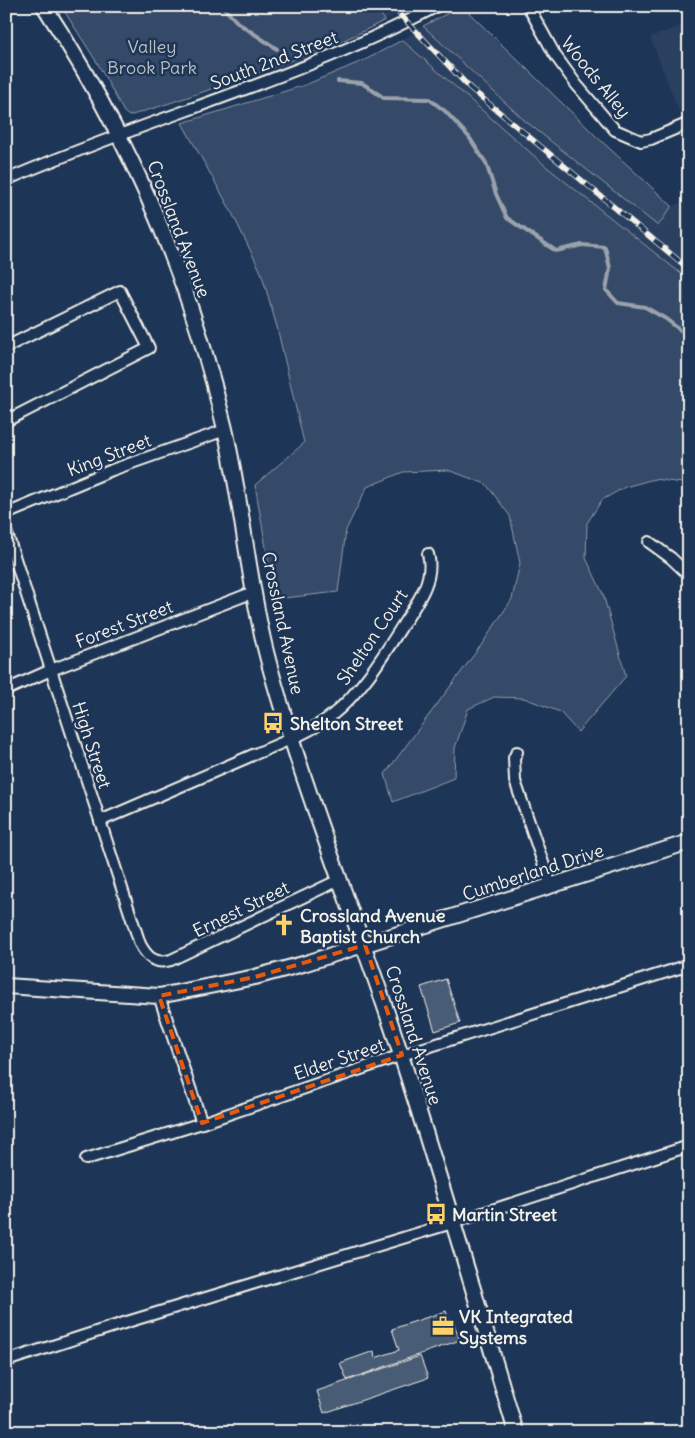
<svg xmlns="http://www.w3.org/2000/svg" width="695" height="1438" font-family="Delius,sans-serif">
<rect width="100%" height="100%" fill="#1d3557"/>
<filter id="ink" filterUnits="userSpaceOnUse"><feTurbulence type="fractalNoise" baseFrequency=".02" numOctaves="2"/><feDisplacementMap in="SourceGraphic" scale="10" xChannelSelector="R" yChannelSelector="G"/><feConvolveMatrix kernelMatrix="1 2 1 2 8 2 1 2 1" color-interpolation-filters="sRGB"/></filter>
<g filter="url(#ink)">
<g fill="#2a4060">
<path d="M374,6H404L406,9L385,20Z"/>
<path d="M689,23V111L680,114L650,37Z"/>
<path d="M423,26L524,120L659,226L672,206L689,200V280L548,168L402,40Z"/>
<path d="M222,1423L236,1432H192Z"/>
</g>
<g fill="#354a67" stroke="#949ea8">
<path d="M61,6H374L385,20C347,41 307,55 266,70C220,86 175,102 129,116L124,112L98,64Z"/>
<path d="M462,6L597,137L672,206L658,226L524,120L423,26Z"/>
<path d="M402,40L548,168L689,280V484L654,479L625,487L602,500L587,523L586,558L603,594L626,676L578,732L560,712L524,698L494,697L468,709L455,748L454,778L393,802L385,774L482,644L512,599L520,563L510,516L486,484L448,470L403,472L367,487L346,530L338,592L275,599L255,485L304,443L277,327L261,272L230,209L182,123L305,85L367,59Z"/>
</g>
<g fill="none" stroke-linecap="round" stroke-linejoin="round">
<g stroke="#9aa2ab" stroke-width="4">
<path d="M222,6L238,23L277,49"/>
<path d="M338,81L362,83L384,98L429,99L445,111L469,137L486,163L496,194L507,218L556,251L582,245L605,247L610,268L606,290L618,303L645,307L666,319L689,337"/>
</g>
</g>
<g fill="#485b74" stroke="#f4f1e8">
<path d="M446,979L460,1023L435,1031L421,987Z"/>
<path d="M446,1311L452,1328L454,1324L460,1340L347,1380L340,1363L374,1351L375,1358L399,1350L392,1329Z"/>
<path d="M420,1356L428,1378L324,1413L317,1391Z"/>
</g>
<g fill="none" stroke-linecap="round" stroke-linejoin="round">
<g stroke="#f4f1e8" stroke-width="14">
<g id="street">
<path d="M528,6L555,55L576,84L615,130L641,141L651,139L689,123"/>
<path d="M6,180C148,118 300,79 437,6"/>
<path d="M6,347L120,291L149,348L6,421"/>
<path d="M6,514L112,470L225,430"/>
<path d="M6,531L140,944C147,957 155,965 171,960L339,880"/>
<path d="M649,542L671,558L689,575"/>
<path d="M6,690L51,670L254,592"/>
<path d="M517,752L514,758L515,781L551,886"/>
<path d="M100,821C149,800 198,779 246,758C275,745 307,735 331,716C362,691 383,656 404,623C417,603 435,579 428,554"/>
<path d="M159,996L202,1123"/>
<path d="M86,1159L202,1123L402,1055L689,965"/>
<path d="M6,1361L127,1322L452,1223L689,1146"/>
</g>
</g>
<g stroke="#f4f1e8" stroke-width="18">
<g id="secondary">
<path d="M44,6C129,136 190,278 225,429C240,495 247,564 261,630C267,660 276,689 285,718C319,832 365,942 401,1055C441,1180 478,1306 516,1432"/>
<path d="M6,986L159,996L255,977L303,964L689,842"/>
</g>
</g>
<use href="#street" stroke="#1d3557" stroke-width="10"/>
<use href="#secondary" stroke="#1d3557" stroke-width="14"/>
<g stroke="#f4f1e8" stroke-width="5.5">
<path id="rail" d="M392,6L470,88L689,269"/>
</g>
<use href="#rail" stroke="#1d3557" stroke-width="4" stroke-dasharray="11" stroke-linecap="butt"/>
</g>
</g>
<path fill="none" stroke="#e8590c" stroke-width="4" stroke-dasharray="10 6" stroke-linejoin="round" d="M365,945L402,1055L202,1123L159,996L255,977Z"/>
<defs>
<g id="bus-bare" transform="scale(1.725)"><path d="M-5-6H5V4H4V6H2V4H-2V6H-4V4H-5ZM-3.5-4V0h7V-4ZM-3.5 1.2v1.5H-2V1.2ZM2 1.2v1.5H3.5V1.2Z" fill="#ffd166" stroke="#1d3557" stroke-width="2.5" paint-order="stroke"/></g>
<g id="church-bare" transform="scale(1.725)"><path d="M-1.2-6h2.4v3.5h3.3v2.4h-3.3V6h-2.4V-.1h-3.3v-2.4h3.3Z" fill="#ffd166" stroke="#1d3557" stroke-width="2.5" paint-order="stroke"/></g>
<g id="office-bare" transform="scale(1.725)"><path d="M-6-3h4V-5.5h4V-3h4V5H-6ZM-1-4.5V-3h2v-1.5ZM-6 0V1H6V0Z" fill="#ffd166" stroke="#1d3557" stroke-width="2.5" paint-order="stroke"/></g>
</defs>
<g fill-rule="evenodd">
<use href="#bus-bare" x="273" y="723"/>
<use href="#church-bare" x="284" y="925"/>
<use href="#bus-bare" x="436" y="1214"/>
<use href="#office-bare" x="443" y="1326"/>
</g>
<g text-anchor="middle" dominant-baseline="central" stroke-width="5" stroke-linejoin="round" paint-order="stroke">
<g font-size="18" fill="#bbbfc1" stroke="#1d3557">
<text x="152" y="46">Valley<tspan x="152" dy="21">Brook Park</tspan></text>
</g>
<g font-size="18" fill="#f4f1e8" stroke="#1d3557">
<text transform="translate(274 60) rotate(-21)">South 2nd Street</text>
<text transform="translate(596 77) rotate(51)">Woods Alley</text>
<text transform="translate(179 229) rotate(69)">Crossland Avenue</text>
<text transform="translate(109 455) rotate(-21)">King Street</text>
<text transform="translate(283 623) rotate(78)">Crossland Avenue</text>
<text transform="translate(124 624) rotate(-21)">Forest Street</text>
<text transform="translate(372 637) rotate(-56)">Shelton Court</text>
<text transform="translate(92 745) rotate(72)">High Street</text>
<text transform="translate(533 872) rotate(-18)">Cumberland Drive</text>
<text transform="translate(241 909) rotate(-26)">Ernest Street</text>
<text transform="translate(414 1035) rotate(72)">Crossland Avenue</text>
<text transform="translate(339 1059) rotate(-19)">Elder Street</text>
</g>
<g font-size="18" font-weight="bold" fill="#f4f1e8" stroke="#1d3557" text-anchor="start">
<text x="290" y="723">Shelton Street</text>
<text x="300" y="915">Crossland Avenue<tspan x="300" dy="21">Baptist Church</tspan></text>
<text x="452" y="1214">Martin Street</text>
<text x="459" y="1316">VK Integrated<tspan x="459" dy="21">Systems</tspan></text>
</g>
</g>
<rect width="695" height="1438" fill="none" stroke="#1d3557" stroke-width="25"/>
<rect x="12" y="12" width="670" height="1413" fill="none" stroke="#f4f1e8" stroke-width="2" filter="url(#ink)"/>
</svg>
